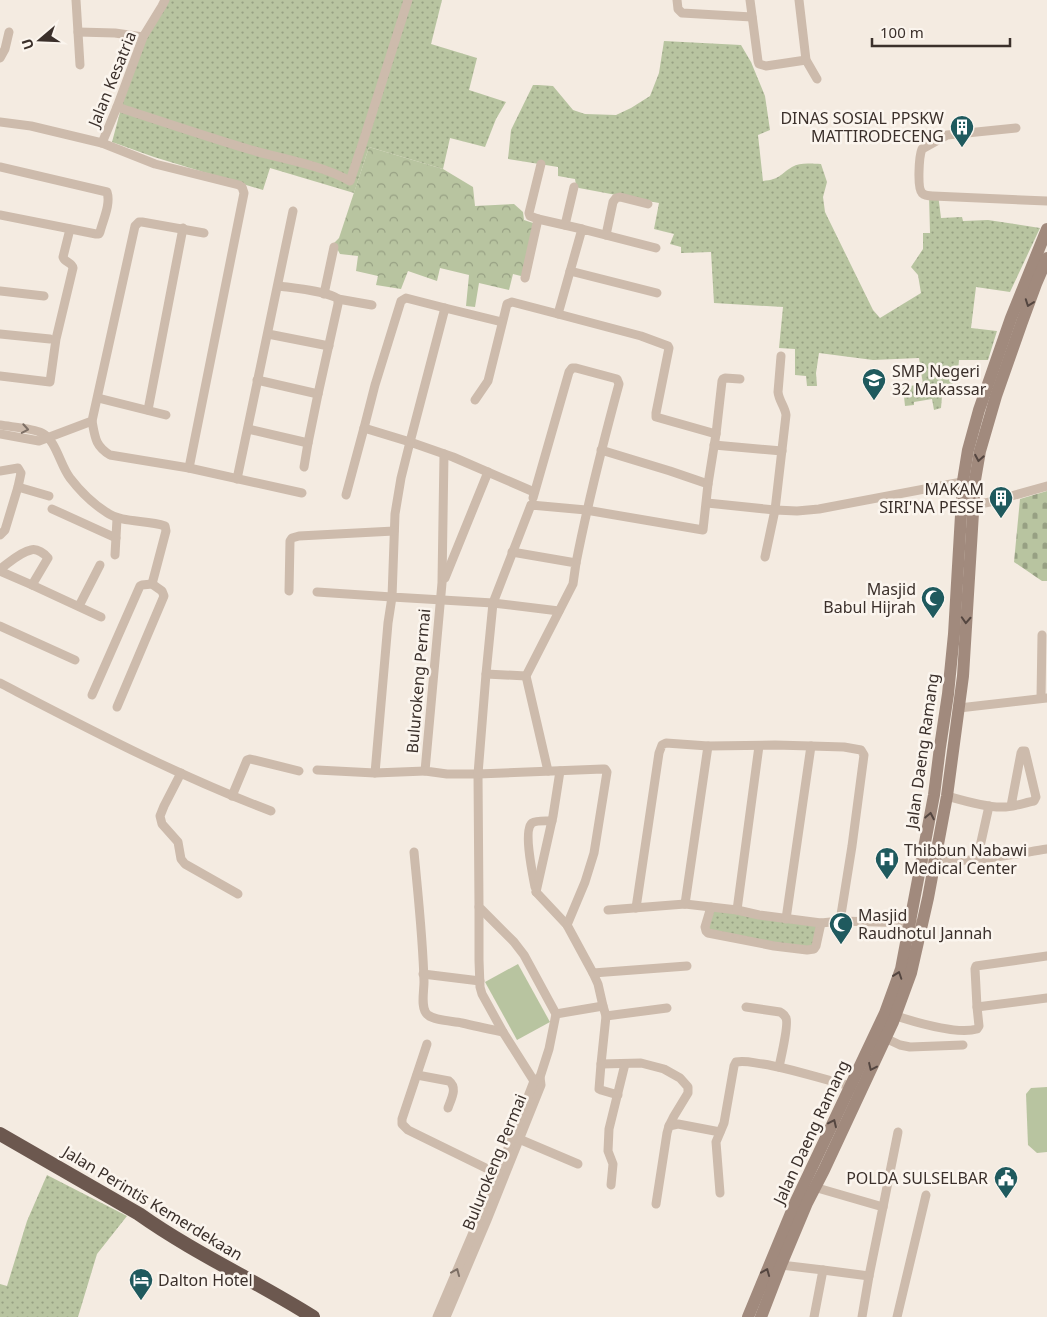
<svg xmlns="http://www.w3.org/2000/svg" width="1047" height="1317" font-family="'Noto Sans',sans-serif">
<defs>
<pattern id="green-dots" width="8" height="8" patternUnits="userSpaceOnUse" patternTransform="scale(1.25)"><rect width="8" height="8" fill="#b8c4a0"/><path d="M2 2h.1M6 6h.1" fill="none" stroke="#97a083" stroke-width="1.8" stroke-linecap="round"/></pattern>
<pattern id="forest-crowns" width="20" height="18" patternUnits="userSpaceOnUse" patternTransform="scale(1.25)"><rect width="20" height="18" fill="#b8c4a0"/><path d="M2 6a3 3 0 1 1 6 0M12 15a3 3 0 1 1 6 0" fill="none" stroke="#97a083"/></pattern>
<pattern id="cemetery-stones" width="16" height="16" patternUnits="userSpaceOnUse" patternTransform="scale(1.25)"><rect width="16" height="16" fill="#b8c4a0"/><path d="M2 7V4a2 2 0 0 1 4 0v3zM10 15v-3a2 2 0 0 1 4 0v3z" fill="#97a083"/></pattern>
</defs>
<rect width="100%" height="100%" fill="#f4ebe1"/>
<g fill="url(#green-dots)">
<path d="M164,0H442L431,44L477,58L469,90L506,102L496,119L485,147L450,138L443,169L369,147L354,193L270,168L263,190L154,157L112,142L130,75Z"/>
<path d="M664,41L741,45L751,62L765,96L770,130L758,135L763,181C781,179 779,175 792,167C800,162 812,164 821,164L827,182L823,197L825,212L873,310L880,318L921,293L918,275L911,267L923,249V233H930L929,195L938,194L941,218L962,217L963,221L988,220L1040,228L1010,292L976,287L971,328L997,331L988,360H959L957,382L953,381L949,397L942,396L941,408L934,410L932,399L914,402V405L905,406L903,387L923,384L919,358L873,360L819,353L816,373L817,386H807L806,376L795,375V349L779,348L783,307L714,303L711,252L681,253V247L670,244L674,234L654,229L659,203L579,188L576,185L575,179L558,176V167L508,159L511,130L533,85H538L553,86L573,110L585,114L616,115L631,108L650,96L659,73Z"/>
<path d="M712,908L818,926L815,945L811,948L768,943L708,929Z"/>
<path d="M47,1175L127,1216L97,1254L78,1317H0V1284L7,1286L27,1221Z"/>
</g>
<path fill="url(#forest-crowns)" d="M369,147L443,169L473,187L475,206L514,204L523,212L524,220L536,224L525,277L513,274L509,290L479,283L475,307L466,306L469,275L440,268L437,281L408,271L401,289L376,285L378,276L356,271L358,256L340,254L334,243L339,238Z"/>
<path fill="url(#cemetery-stones)" d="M1047,491V581H1042L1014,562L1020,499Z"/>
<g fill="#b8c4a0">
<path d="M518,964L550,1022L517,1040L485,982Z"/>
<path d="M1047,1087V1152L1037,1153L1028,1145L1026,1094L1031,1088Z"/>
</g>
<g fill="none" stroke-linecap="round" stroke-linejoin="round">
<g stroke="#cdbbac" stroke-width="9">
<path d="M76,0L80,65"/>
<path d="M677,0L678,9L682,13L752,17"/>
<path d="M750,0L758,61L759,64L766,66L806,60"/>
<path d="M799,0L806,60L817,79"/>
<path d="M78,32L115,33L143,37"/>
<path d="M0,58L5,49L9,32"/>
<path d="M117,107C161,121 204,136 248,149C281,159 319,164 350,181L363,142L408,0"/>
<path d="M0,122L31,126L102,143L155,164L239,185L242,187L244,193L189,468"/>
<path d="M1016,128L947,135L922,149C919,156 917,188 922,193C925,196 929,196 933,196L1047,201"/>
<path d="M102,143L117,107L143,37L162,6L165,0"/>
<path d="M541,164L529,213L530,216L538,219L582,229"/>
<path d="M0,167L107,192C111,204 103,220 100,232L99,234H96L0,215"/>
<path d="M565,225L574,187"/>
<path d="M606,235L613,202L616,198L620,197L648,204"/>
<path d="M570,271L657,293"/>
<path d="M525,278L538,219"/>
<path d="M0,291L44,296"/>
<path d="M324,294L334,247"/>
<path d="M338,299L372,305"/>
<path d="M0,334L50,339"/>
<path d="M268,334L329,346"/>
<path d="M0,376L50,382L56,339L73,268C72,262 65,263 63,257L70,229"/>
<path d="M257,380L318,394"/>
<path d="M98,398L166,415"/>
<path d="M475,400L488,381L507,304L512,302L558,314"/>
<path d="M148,410L183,228"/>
<path d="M92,421C95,437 95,446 110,455L189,468L302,493"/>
<path d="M0,425C11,427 32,428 42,433C56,440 60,465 70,478C80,491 92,503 106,512C123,524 146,519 165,526L166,531L152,584"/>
<path d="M364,428L375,385L401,301L406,298L445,308"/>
<path d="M248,429L308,443L318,394L338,304V299C327,291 293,288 279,286"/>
<path d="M0,434L39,441L92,421L135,226L139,222H142L204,233"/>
<path d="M716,434L722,381L723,379L725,378L740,379"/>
<path d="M714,445L782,451"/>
<path d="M601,450L670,471L708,484"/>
<path d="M444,454L442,583L425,771L447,774H478L479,907L514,942L524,955L556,1014L549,1049L540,1077L541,1085L487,1220L446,1317"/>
<path d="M304,467L308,443"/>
<path d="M0,471L18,468L21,473L18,487L5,530L0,535"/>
<path d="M237,479L293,211"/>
<path d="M18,487L49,496"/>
<path d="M534,492L453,457L410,442L401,478L395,514L392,597L493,603L559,611"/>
<path d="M346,495L364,428L410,442L445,308L502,322"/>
<path d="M533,498L569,372L572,368H576L617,379L619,384C603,443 588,502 576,563"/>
<path d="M707,503L775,510L786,415C785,407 779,401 778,392L781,356"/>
<path d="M969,506L990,502L1047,486"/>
<path d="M52,509L116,538"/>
<path d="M512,552L576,563L573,584L526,676L548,771"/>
<path d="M115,555L117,519"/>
<path d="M765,557L775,510L797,511L819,509L967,481"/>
<path d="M0,569C9,563 20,552 31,550C37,548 45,554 48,558L32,585L0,571"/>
<path d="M445,578L488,472"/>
<path d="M32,585L101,617"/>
<path d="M289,591L290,541L292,538L299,536L394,531"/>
<path d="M317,592L392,597L388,623L375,773L425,771"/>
<path d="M79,606L100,565"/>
<path d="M0,626L75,660"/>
<path d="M486,674L526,676"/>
<path d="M0,683C89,729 178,776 271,811"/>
<path d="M92,695L140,586L142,585L152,584L162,591L164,596L117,707"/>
<path d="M1041,698L1042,635"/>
<path d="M959,708L1047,698"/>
<path d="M317,770L375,773"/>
<path d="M181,773L164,806L160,816L162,824L178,842L181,859L185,864L238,894"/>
<path d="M232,796L247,760L250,759L299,771"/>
<path d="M947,796C961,800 988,808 1003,807C1013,807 1024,803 1034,801L1036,797L1025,751H1022L1021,753L1011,806"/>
<path d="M414,852C418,895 423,939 424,982C424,992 420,1009 428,1015C435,1021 453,1021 462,1023C475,1026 489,1029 503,1032"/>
<path d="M930,859C969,864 1009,855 1047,849"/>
<path d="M977,860L989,806"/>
<path d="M535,887C533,876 523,830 532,823C537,820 547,821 552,821"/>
<path d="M536,892L567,925L593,973L598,984L603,1006"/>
<path d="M536,892L553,816L560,771"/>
<path d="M685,904L708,746"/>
<path d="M479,907V960L480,987L482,994L503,1032L534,1081L539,1084"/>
<path d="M711,907L705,927L706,931L708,933L774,946L807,950L814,949L816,946L821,923"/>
<path d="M636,908L659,753L662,745L666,743L708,746L775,745L811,746L844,747L861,750L864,755L852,846L840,921"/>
<path d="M608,910L685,904L737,910L759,915L821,923L840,921L914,923"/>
<path d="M737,910L759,746"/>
<path d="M786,919L811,746"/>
<path d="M567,925L585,882L594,853L607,772L605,769H603L478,774L486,674L493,603L531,505L586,510L703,530L708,484L716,434L656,417V413L669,348L668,346L641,336L558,314L582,229L656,248"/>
<path d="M593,973L687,966"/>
<path d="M423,974L480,981"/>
<path d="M746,1007L780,1012C783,1014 784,1014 786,1018C789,1025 781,1057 779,1067"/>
<path d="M977,1007L975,969L976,966L1047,956"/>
<path d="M556,1014L603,1006L606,1016L667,1008"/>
<path d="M890,1014C911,1021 956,1035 977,1029L979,1026L977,1007L1047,998"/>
<path d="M606,1016L601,1064L641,1063L664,1069L680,1078L688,1087V1093L674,1116L669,1126"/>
<path d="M885,1038L900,1045L910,1047L963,1045"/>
<path d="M427,1044L402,1119V1124L408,1130L498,1174"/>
<path d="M601,1064L599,1089L601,1090L618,1095"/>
<path d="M417,1075L449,1081C458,1088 451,1099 448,1108"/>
<path d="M519,1139L578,1164"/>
<path d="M611,1185L613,1164L608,1151L609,1129L625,1064"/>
<path d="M814,1187L883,1207L869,1276L823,1270"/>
<path d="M720,1193L716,1142L724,1123L734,1066L736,1062C745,1060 754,1063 763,1064C794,1069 824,1080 855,1087"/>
<path d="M656,1204L667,1133L669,1126L678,1124L720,1132"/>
<path d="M883,1207L898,1132"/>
<path d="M781,1265L823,1270L814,1317"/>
<path d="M437,1317L498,1174L534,1081L540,1077"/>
<path d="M862,1317L869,1276"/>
<path d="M897,1317L926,1195"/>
</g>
<g stroke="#a18a7d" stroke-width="12">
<path d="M748,1317L796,1201L885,1013L901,969L934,795L940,747L948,694L954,634L963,481L968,450L979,410L1011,318L1047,229"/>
<path d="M761,1317L781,1265L807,1203L824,1170L893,1022L911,973L928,898L947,796L963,676L975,480L980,451L996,396L1022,322L1036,284L1047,258"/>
</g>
<path stroke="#6c584f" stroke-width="14" d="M0,1134L139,1214C194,1253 256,1281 313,1317"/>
</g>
<defs><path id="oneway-chevron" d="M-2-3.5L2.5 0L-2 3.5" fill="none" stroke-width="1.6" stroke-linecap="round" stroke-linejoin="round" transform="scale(1.25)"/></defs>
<g stroke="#544640">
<use href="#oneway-chevron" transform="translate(1029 303) rotate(110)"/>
<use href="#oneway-chevron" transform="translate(979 458) rotate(100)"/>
<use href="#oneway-chevron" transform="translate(966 620) rotate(93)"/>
<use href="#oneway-chevron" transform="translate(930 816) rotate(-79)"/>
<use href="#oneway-chevron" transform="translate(898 975) rotate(-71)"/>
<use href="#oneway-chevron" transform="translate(872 1067) rotate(115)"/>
<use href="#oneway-chevron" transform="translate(833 1123) rotate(-65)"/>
<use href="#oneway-chevron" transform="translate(766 1272) rotate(-68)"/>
</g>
<g stroke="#7d6f65">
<use href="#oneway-chevron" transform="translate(25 429) rotate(10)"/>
<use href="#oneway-chevron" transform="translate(456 1272) rotate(-67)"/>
</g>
<defs>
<g id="building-pin" transform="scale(1.25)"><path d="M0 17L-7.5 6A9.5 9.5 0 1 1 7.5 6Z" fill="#1f5a5e" stroke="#fbf5ee"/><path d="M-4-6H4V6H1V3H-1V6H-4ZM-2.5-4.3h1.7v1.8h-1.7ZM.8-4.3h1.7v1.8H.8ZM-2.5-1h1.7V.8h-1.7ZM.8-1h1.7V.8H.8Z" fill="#fff"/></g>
<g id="school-pin" transform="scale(1.25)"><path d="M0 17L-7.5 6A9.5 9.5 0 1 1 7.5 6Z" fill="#1f5a5e" stroke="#fbf5ee"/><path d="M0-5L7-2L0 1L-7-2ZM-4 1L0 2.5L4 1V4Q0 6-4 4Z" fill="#fff"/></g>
<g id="mosque-pin" transform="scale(1.25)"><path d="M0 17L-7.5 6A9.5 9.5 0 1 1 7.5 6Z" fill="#1f5a5e" stroke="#fbf5ee"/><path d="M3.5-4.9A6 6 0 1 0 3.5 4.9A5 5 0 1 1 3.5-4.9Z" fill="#fff"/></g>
<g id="hospital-pin" transform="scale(1.25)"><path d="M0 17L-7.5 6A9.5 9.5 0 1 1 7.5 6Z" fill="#1f5a5e" stroke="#fbf5ee"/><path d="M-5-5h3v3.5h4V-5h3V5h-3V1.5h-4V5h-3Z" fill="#fff"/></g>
<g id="civic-pin" transform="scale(1.25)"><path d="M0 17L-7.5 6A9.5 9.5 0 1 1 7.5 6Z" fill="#1f5a5e" stroke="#fbf5ee"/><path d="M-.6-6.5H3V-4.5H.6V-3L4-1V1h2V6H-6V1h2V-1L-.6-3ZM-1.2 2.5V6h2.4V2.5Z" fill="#fff"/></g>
<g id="hotel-pin" transform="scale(1.25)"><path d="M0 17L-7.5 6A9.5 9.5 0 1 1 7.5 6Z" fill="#1f5a5e" stroke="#fbf5ee"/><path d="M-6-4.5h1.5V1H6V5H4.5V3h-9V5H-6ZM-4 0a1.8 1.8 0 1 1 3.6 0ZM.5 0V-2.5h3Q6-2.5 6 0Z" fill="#fff"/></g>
</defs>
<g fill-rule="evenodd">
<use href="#building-pin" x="962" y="127"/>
<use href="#school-pin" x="874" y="380"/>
<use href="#building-pin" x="1001" y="498"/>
<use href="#mosque-pin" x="933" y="598"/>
<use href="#hospital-pin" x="887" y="859"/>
<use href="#mosque-pin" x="841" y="924"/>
<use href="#civic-pin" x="1006" y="1178"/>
<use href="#hotel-pin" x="141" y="1280"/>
</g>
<g text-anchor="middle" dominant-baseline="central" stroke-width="5" stroke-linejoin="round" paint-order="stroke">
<g font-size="16" fill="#3b302b" stroke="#fbf5ee">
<text transform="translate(112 79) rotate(-68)">Jalan Kesatria</text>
<text transform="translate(418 681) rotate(-85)">Bulurokeng Permai</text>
<text transform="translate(922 751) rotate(-82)">Jalan Daeng Ramang</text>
<text transform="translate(811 1132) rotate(-65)">Jalan Daeng Ramang</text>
<text transform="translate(494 1162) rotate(-68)">Bulurokeng Permai</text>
<text transform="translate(153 1203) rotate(31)">Jalan Perintis Kemerdekaan</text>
</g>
<g font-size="16" fill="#3b302b" stroke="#fbf5ee" text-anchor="end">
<text x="944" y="118">DINAS SOSIAL PPSKW<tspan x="944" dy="18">MATTIRODECENG</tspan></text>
<text x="892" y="371" text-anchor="start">SMP Negeri<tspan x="892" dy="18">32 Makassar</tspan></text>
<text x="984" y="489">MAKAM<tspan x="984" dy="18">SIRI'NA PESSE</tspan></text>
<text x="916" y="589">Masjid<tspan x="916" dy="18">Babul Hijrah</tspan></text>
<text x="904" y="850" text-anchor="start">Thibbun Nabawi<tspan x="904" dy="18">Medical Center</tspan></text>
<text x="858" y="915" text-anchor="start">Masjid<tspan x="858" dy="18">Raudhotul Jannah</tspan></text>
<text x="988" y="1178">POLDA SULSELBAR</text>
<text x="158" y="1280" text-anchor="start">Dalton Hotel</text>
</g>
</g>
<g transform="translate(40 40) rotate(251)" stroke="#fbf5ee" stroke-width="4" paint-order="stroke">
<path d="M0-4L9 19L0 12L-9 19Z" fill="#3b302b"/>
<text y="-8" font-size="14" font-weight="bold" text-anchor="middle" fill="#3b302b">U</text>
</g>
<path d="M872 38v8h138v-8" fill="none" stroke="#3b302b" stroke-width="2.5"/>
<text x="880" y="38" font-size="15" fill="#3b302b" stroke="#fbf5ee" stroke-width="4" paint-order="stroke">100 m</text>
</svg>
